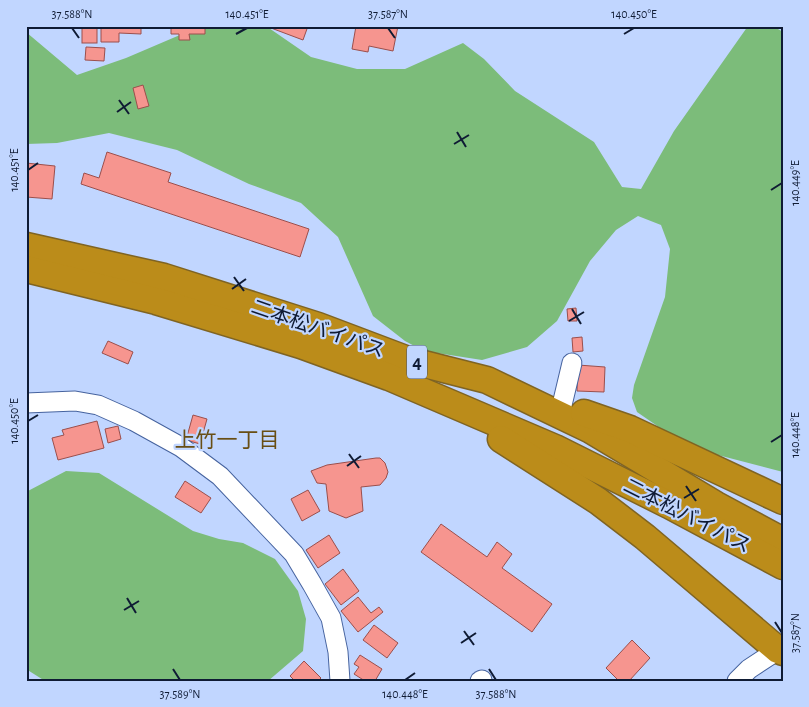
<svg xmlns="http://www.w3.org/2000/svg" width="809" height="707" font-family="'Alegreya Sans','Noto Sans JP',sans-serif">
<rect width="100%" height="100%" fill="#c1d6ff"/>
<g fill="#7cbc7a">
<path d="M201,26H266L311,57L357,69H405L463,43L484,59L515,91L594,142L622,187L641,189L674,131L748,26H773L783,32V472L714,454L666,432L637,412L632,398L634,385L665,297L670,249L661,225L638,216L616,230L590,261L557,321L527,347L482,360L424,351L405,341L373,316L338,237L301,203L249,184L177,150L109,133L57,143L26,144V32L77,75L126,58Z"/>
<path d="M66,471L99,473L193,531L219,539L243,543L275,559L298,591L306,619L303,651L268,681H45L26,669V492Z"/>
</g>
<g fill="#f6958f" stroke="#9b4f4c">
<rect x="82" y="26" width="15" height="17"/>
<path d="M101,26H141V34L119,33V42H101Z"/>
<path d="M171,26H205V34H189L190,40H179V34H171Z"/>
<path d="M272,26H308L303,40L271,28Z"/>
<path d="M356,26H398L393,51L369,46L368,52L352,49Z"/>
<path d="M86,47L105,48L104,61L85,60Z"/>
<path d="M143,85L149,106L138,109L133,88Z"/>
<path d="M107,152L171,173L168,182L309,229L300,257L81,184L84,173L99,178Z"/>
<path d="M26,163L55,166L52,199L26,197Z"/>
<path d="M576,308L577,321H568L567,309Z"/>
<path d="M582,337L583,351L573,352L572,338Z"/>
<path d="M108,341L133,352L128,364L102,353Z"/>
<path d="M578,365L605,367L604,392L577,391Z"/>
<path d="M193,415L207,419L200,444L186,440Z"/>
<path d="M97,421L104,448L58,460L52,438L64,435L62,430Z"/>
<path d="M118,426L121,439L108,443L105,429Z"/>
<path d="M376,458H380L385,463L388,472L386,478L380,485L361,487L363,511L346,518L329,511L326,484L317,483L311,471L327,465Z"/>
<path d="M185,481L211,498L201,513L175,497Z"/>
<path d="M308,490L320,511L302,521L291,499Z"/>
<path d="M441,524L487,557L497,542L512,554L502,568L552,604L532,632L421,552Z"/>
<path d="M329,535L340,553L318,568L306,550Z"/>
<path d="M343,569L359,591L341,605L325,584Z"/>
<path d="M358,597L371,613L379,607L383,612L358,632L341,611Z"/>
<path d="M374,625L398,643L387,658L363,640Z"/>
<path d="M632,640L650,658L629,681H619L606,668Z"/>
<path d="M360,655L382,669L375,681H365L354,674L359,667L354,664Z"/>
<path d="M304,661L321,678L318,681H295L290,676Z"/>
</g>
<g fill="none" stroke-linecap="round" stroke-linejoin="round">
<g stroke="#46639f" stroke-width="21">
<g id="minor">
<path d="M26,403L75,401L98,405L134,421L181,447L220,476L294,554L312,584L331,618L338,652L340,681"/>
<path d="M562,405L572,363"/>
<path d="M480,681L482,680"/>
<path d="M737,681L749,669L778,650"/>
</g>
</g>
<g stroke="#7f6423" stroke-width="29">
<g id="highway">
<path d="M26,246L164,277L318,326L408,360L487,380L591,430L716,505L783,541"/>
<path d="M26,269L156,301L301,345L389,377L555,448L669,505L783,566"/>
<path d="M584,413L630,429L783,501"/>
<path d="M501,439L598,501L645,537L778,650L783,652"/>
</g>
</g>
<use href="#minor" stroke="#fff" stroke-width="19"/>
<use href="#highway" stroke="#bb8c1a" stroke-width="26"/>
</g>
<path fill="none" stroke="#0f1b34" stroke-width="2" d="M72,28L79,38M388,28L395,38M236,34L247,28M624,34L634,28M119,100L129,114M117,112L131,102M457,132L466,147M454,144L469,135M28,170L38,163M771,190L782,183M234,277L244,291M232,289L246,279M572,309L581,324M569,321L584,312M28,421L38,415M771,442L782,435M349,454L359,468M347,466L361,456M686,486L696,501M684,498L699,489M127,598L136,613M124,610L139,601M775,622L782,633M464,631L474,645M461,643L476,633M173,669L180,680M489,669L496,680M405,680L415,673"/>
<g text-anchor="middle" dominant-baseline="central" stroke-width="4.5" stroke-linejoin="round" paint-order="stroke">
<rect fill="#c1d6ff" stroke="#445371" stroke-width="1" x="407" y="345.5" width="20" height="33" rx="4"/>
<g font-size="19" font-weight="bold" fill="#0f1b34">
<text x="417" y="362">4</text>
</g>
<g font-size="20" fill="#0f1b34" stroke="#c1d6ff">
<text transform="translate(318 329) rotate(19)">二本松バイパス</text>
<text transform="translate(687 516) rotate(27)">二本松バイパス</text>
</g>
<g font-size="21" fill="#684e14" stroke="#c1d6ff">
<text x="227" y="440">上竹一丁目</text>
</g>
</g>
<rect width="809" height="707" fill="none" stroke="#c1d6ff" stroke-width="55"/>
<rect x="28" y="28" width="754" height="652" fill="none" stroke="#0f1b34" stroke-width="2"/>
<g font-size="12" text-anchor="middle" fill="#0f1b34">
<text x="72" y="18">37.588°N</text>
<text x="247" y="18">140.451°E</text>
<text x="388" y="18">37.587°N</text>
<text x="634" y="18">140.450°E</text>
<text transform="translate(14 170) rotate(-90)" y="4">140.451°E</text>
<text transform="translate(795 183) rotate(-90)" y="4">140.449°E</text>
<text transform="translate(14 421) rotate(-90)" y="4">140.450°E</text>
<text transform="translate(795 435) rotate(-90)" y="4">140.448°E</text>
<text transform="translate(795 633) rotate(-90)" y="4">37.587°N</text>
<text x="180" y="698">37.589°N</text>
<text x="405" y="698">140.448°E</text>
<text x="496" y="698">37.588°N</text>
</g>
</svg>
